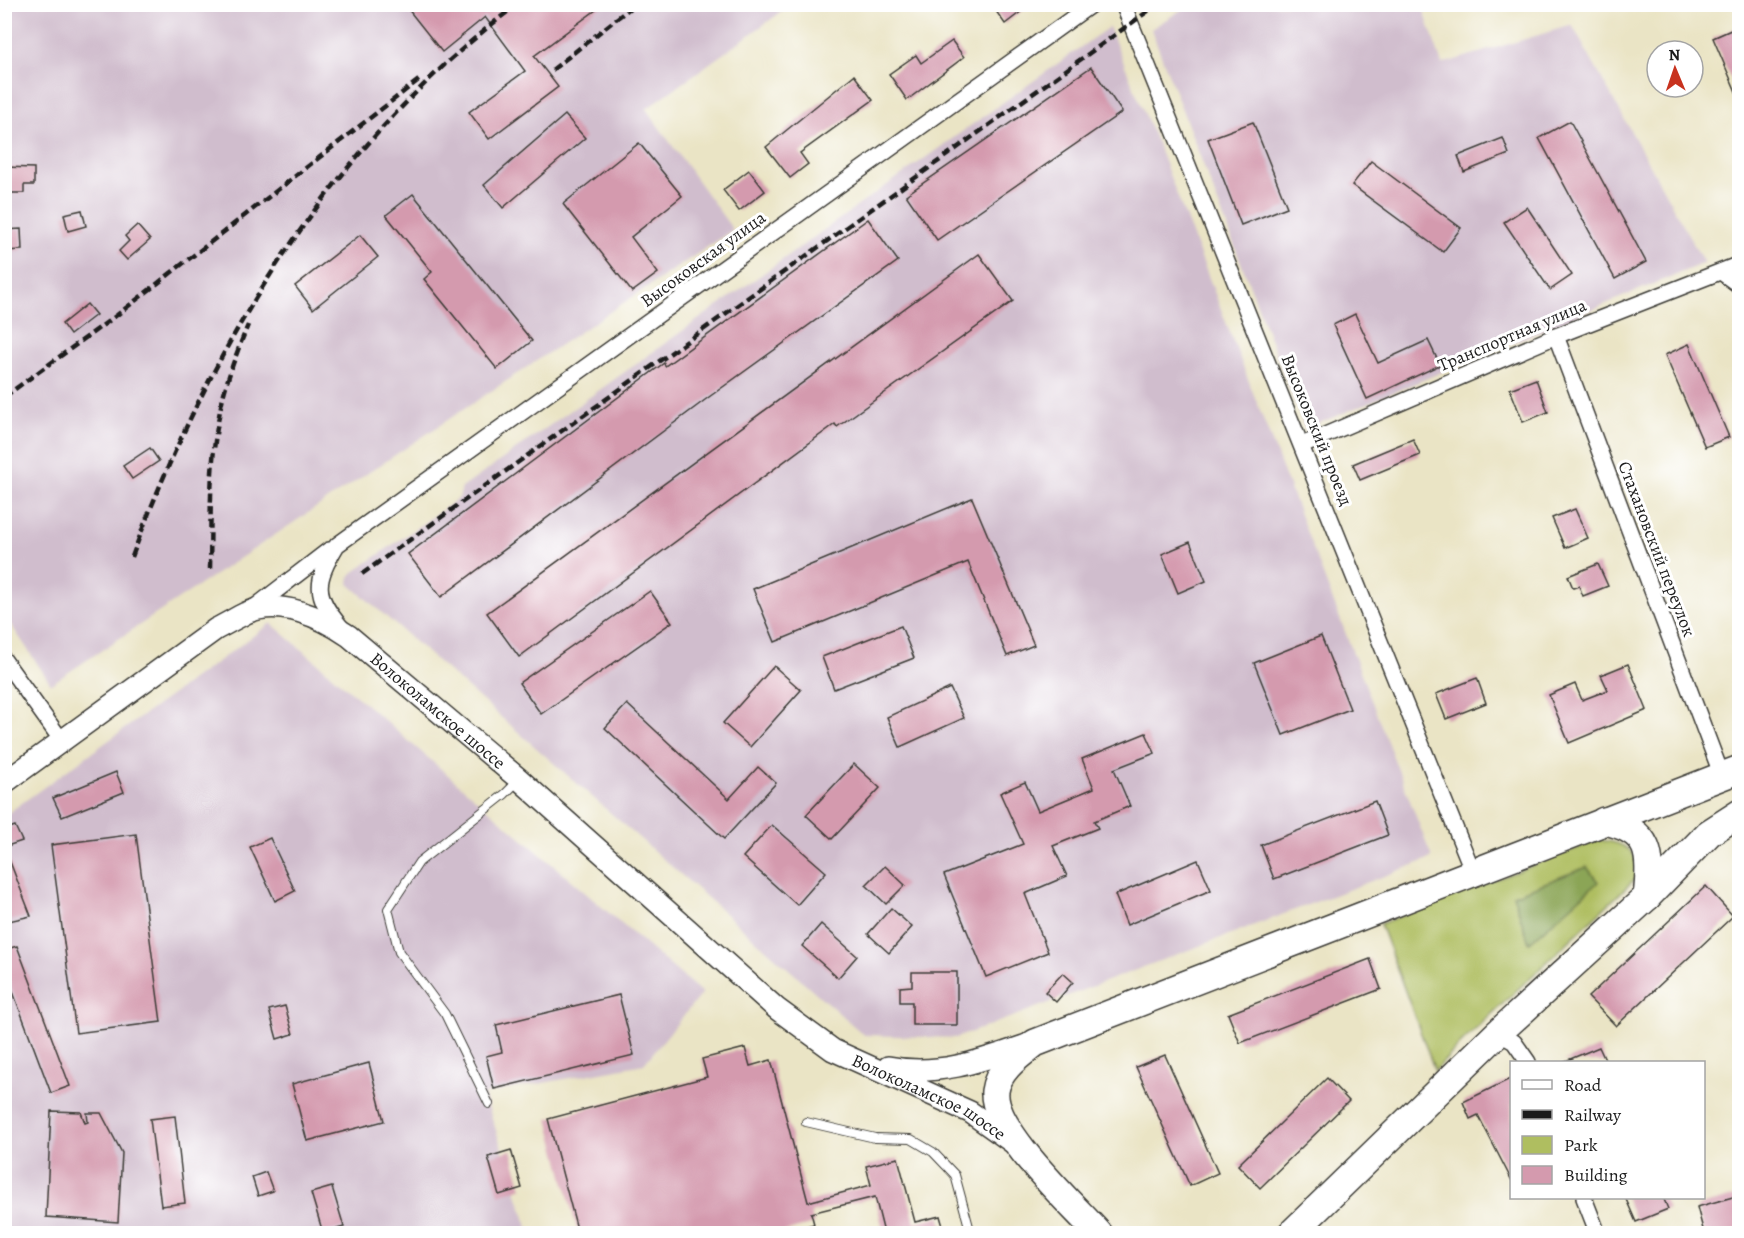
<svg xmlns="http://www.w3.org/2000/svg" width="1744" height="1238" font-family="Alegreya,serif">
<rect width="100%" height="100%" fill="#fff"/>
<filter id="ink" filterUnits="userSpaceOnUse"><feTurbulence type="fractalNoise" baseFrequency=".0167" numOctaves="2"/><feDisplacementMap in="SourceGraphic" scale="12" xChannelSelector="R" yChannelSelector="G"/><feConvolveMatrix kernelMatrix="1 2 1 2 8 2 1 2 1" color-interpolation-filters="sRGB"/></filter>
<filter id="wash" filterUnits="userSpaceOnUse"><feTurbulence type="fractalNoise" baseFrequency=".008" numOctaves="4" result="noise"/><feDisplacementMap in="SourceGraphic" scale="24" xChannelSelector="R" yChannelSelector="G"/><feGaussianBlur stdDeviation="1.35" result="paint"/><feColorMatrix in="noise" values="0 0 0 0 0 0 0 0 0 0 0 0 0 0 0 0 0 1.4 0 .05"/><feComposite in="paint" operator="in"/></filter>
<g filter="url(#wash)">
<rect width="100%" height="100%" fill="#eae4c5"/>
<g fill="#d0bdcd">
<path d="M4,5H791L646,109L733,230L51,684L5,616Z"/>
<path d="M1189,5H1422L1442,64L1572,25L1704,263L1305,429L1151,29Z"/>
<path d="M1109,27L1159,148L1432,858L956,1038L864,1035L349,584L350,575L459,498L462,488Z"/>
<path d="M271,623L702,993L644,1064L484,1094L530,1233H5L4,816Z"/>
</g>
<path fill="#afbe60" stroke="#666d3e" stroke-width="1.5" d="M1599,840C1624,842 1644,852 1634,880L1461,1043L1435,1071L1380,924Z"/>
<path fill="#8ba556" stroke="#546039" stroke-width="1.5" d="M1587,867L1598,882L1529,943L1513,895Z"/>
<g id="blocks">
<g fill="#d49aae">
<path d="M404,4H604L534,56L558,87L489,139L469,112L525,71L485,17L442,52Z"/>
<path d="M991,4H1031L1005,24Z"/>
<path d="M1740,26V101L1713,38Z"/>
<path d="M952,41L964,57L907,100L889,74L916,55L921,63Z"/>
<path d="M1091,67L1122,112L937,240L906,195Z"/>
<path d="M854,75L873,100L800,153L808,164L790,178L766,147Z"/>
<path d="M565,115L585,138L503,208L484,185Z"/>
<path d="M1570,121L1646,262L1615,279L1539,138Z"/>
<path d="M1253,122L1287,207L1241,225L1208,139Z"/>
<path d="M1503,138L1509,154L1464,172L1458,156Z"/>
<path d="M639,143L682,196L631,237L658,273L632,292L563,204Z"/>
<path d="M1371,161L1461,228L1443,252L1352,185Z"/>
<path d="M4,167L34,168V185H24V193H4Z"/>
<path d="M749,170L765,191L739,211L723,190Z"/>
<path d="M413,194L532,341L497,369L424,279L432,272L386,215Z"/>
<path d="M1527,207L1572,275L1550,290L1504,222Z"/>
<path d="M82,210L86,226L68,231L64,214Z"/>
<path d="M868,219L898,261L709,397L441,597L408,554L664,363L665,366Z"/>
<path d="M137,225L150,240L127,260L119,251L129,241L125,236Z"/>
<path d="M21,229L22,250L4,251V230Z"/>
<path d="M360,235L378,257L313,309L295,286Z"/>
<path d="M979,254L1013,301L837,427L835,424L519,657L487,613Z"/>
<path d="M87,304L96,315L70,335L62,324Z"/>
<path d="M1355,314L1378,363L1428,340L1440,365L1367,399L1333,325Z"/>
<path d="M1689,344L1729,437L1705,447L1665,355Z"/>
<path d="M1536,379L1548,412L1523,422L1510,389Z"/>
<path d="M1413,439L1420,455L1360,480L1353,464Z"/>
<path d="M150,448L159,461L132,479L123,466Z"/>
<path d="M972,498L1034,645L1007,656L968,562L775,642L753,589Z"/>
<path d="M1575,509L1588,538L1565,548L1552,518Z"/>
<path d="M1190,542L1206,581L1178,593L1162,554Z"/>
<path d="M1598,564L1608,586L1583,596L1579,586L1573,588L1568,576Z"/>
<path d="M650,591L672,622L541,714L519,683Z"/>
<path d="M901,626L914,658L834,689L822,657Z"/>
<path d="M1321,636L1350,709L1283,735L1254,663Z"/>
<path d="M1628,664L1647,710L1569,743L1549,695L1575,684L1582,700L1608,690L1601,675Z"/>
<path d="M774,666L801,690L750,747L723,723Z"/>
<path d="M1477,678L1486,703L1446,719L1436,694Z"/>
<path d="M950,688L964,718L900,747L887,717Z"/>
<path d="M627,704L729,799L758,767L776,783L724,839L605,728Z"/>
<path d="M1146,733L1155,753L1114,769L1130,806L1094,821L1098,828L1053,846L1067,876L1025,894L1048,952L986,977L944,875L1023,844L1000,793L1025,782L1038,811L1094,788L1082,759Z"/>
<path d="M854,764L880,788L832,839L806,815Z"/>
<path d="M116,772L124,792L62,817L53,798Z"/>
<path d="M1375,801L1388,835L1274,879L1261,845Z"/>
<path d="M772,825L826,872L797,905L743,857Z"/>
<path d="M15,826L22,841L4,847V830Z"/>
<path d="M136,834L161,1022L76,1033L51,845Z"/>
<path d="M270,838L295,891L275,901L250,847Z"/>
<path d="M5,849L31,916L9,921L4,909Z"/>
<path d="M1198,860L1211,890L1127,925L1115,895Z"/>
<path d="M885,866L905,885L886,904L866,885Z"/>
<path d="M1706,886L1733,916L1616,1026L1588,997Z"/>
<path d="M891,908L912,927L889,953L868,934Z"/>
<path d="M821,924L857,956L838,978L802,946Z"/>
<path d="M17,946L70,1086L51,1093L4,968V950Z"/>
<path d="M1370,959L1381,989L1240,1043L1228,1014Z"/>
<path d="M912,972H957V1025H912V1002H900V987L912,986Z"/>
<path d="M1063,973L1073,982L1056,1002L1045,992Z"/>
<path d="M619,995L634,1055L494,1089L486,1056L502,1052L496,1025Z"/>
<path d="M285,1006L293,1034L277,1039L269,1010Z"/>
<path d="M1599,1047L1606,1062H1563Z"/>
<path d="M745,1048L750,1066L771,1060L808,1202L871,1185L866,1166L898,1158L915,1222L940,1216L945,1233H884L875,1197L811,1213L814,1224L780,1233H578L548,1119L707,1077L702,1059Z"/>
<path d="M1165,1055L1218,1173L1190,1186L1136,1067Z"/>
<path d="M369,1063L384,1121L307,1141L292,1084Z"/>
<path d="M1327,1078L1349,1101L1260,1188L1238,1165Z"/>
<path d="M1512,1078V1181L1478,1115L1470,1119L1463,1102Z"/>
<path d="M51,1111L81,1112L85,1123L88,1122L87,1113H101L122,1153L118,1222L46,1217Z"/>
<path d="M175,1116L185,1203L161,1206L150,1119Z"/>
<path d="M511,1150L522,1188L499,1195L488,1157Z"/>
<path d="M266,1172L273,1191L258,1196L252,1177Z"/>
<path d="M332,1187L344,1227L323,1233L311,1193Z"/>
<path d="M1740,1195V1229L1724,1233H1704L1697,1207Z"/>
<path d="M1625,1197H1663L1668,1209L1636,1222Z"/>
</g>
</g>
</g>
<g filter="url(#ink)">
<use href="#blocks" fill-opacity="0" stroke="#3b3a35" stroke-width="1.5"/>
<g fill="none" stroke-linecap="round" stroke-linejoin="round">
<g stroke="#3b3a35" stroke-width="10">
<g id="lane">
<path d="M489,1104L445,1014L399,952L388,909L419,862L505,794L518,781"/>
<path d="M806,1122L875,1138L911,1139L933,1152L955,1175L971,1234"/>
</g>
</g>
<g stroke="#3b3a35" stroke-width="18">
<g id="street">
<path d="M1123,4L1473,872"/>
<path d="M1721,272L1740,286"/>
<path d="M1556,336L1722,776"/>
<path d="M1302,445L1556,336L1740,264"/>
<path d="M251,610L329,550"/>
<path d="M341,627C313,594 315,582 337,545L1092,4"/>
<path d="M4,660L62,741"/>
<path d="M1498,1033L1514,1042L1528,1062"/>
<path d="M1584,1198L1598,1234"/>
</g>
</g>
<g stroke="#3b3a35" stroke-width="24">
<g id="secondary">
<path id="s1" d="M4,783L216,629C226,624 236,618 246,613C280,598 321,617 349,636L519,779L777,1009L833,1050L970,1112L1012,1142"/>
<path d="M888,1067C937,1077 981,1061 1027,1045"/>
</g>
</g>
<g stroke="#3b3a35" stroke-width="30">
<g id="highway">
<path d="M1604,821C1652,830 1652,856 1647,897"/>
<path d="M1099,1234C1073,1205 991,1130 995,1091C998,1069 1020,1055 1035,1043L1740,769"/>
<path d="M1291,1234L1498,1033L1647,897L1709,833L1740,813"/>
</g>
</g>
<use href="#lane" stroke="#fff" stroke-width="8"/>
<use href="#street" stroke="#fff" stroke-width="15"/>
<use href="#secondary" stroke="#fff" stroke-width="21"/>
<use href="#highway" stroke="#fff" stroke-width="27"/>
<g stroke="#1c1c1c" stroke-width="4.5" stroke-dasharray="9 4.5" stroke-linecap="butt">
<path d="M552,70L635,4"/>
<path d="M4,397L117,315L420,79"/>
<path d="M132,557C210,344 334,141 518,4"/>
<path d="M210,569C211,521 209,470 218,422C223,389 235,356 248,325"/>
<path d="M362,574L1158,4"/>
</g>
</g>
</g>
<g text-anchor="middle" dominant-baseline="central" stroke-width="6" stroke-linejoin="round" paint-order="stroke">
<g font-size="18" fill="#1c1c1c" stroke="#fff">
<text transform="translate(703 259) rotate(-36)">Высоковская улица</text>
<text transform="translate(1512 335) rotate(-23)">Транспортная улица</text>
<text transform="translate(1317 430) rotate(68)">Высоковский проезд</text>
<text transform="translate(1657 549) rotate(69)">Стахановский переулок</text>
<text stroke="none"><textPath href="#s1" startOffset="522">Волоколамское шоссе</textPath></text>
<text stroke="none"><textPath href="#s1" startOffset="1150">Волоколамское шоссе</textPath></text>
</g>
</g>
<rect width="1744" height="1238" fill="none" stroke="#fff" stroke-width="24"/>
<rect x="1510" y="1061" width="195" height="138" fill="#ffffff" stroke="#a4a4a4" stroke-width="1.5"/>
<rect x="1522" y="1080" width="30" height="9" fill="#ffffff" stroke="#a4a4a4" stroke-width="1.5"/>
<text x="1564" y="1091" font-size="18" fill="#1c1c1c">Road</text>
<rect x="1522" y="1110" width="30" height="9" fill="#1c1c1c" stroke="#a4a4a4" stroke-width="1.5"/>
<text x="1564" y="1121" font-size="18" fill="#1c1c1c">Railway</text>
<rect x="1522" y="1136" width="30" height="18" fill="#afbe60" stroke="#a4a4a4" stroke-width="1.5"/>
<text x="1564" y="1151" font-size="18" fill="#1c1c1c">Park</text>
<rect x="1522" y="1166" width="30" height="18" fill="#d49aae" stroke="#a4a4a4" stroke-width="1.5"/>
<text x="1564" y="1181" font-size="18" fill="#1c1c1c">Building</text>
<g transform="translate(1675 69) rotate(358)"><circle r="28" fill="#ffffff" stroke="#a4a4a4" stroke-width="1.5"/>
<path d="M0-4.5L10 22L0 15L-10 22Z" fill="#c8321e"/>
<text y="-9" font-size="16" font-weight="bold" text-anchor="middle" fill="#1c1c1c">N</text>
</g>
</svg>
